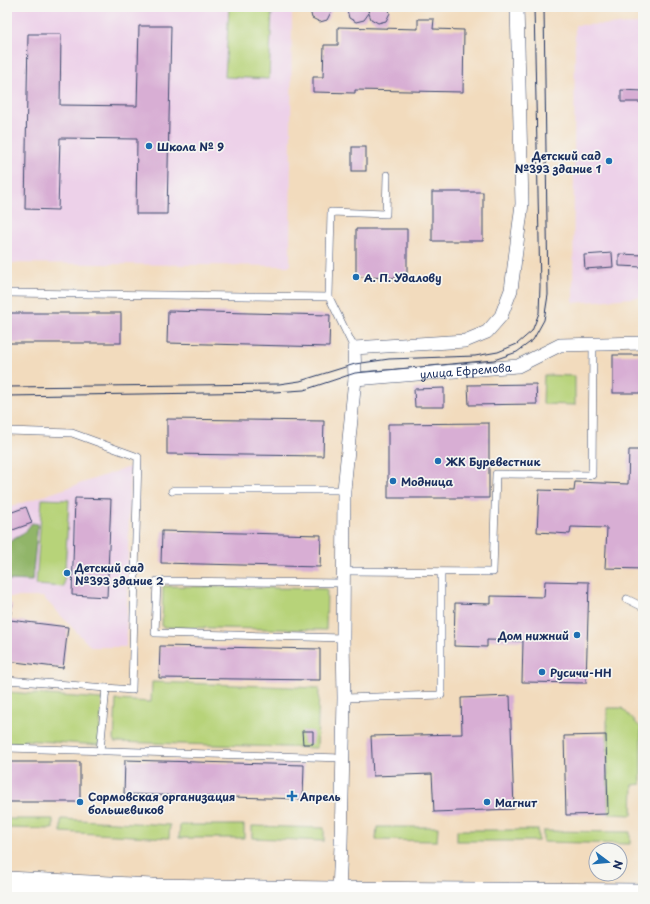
<svg xmlns="http://www.w3.org/2000/svg" width="650" height="904" font-family="'Playpen Sans',sans-serif">
<rect width="100%" height="100%" fill="#f6f6f2"/>
<filter id="ink" filterUnits="userSpaceOnUse"><feTurbulence type="fractalNoise" baseFrequency=".025" numOctaves="2"/><feDisplacementMap in="SourceGraphic" scale="8" xChannelSelector="R" yChannelSelector="G"/><feConvolveMatrix kernelMatrix="1 2 1 2 8 2 1 2 1" color-interpolation-filters="sRGB"/></filter>
<filter id="wash" filterUnits="userSpaceOnUse"><feTurbulence type="fractalNoise" baseFrequency=".012" numOctaves="4" result="noise"/><feDisplacementMap in="SourceGraphic" scale="16" xChannelSelector="R" yChannelSelector="G"/><feGaussianBlur stdDeviation="0.9" result="paint"/><feColorMatrix in="noise" values="0 0 0 0 0 0 0 0 0 0 0 0 0 0 0 0 0 1.4 0 .05"/><feComposite in="paint" operator="in"/></filter>
<g filter="url(#wash)">
<rect width="100%" height="100%" fill="#f2dbbd"/>
<g fill="#edd1e9">
<path d="M10,7H292L290,266L7,263V29Z"/>
<path d="M643,24V297L573,303L575,25Z"/>
<path d="M130,467L126,647H91L43,597H7V508Z"/>
</g>
<g fill="#b7d379" stroke="#69816c">
<path d="M229,7L272,9L269,79L225,77Z"/>
<path d="M544,375L575,376V405L543,404Z"/>
<path d="M42,499L69,500L64,587L36,585Z"/>
<path d="M163,586L327,589L326,630L162,627Z"/>
<path d="M152,682L319,688L317,748L114,742L116,700L151,702Z"/>
<path d="M7,692L102,699L99,745L24,740L23,743L7,742Z"/>
<path d="M607,708H622L641,728V784L633,785L632,815L608,814Z"/>
<path d="M7,819H53V829L7,828Z"/>
<path d="M61,819L170,825L169,838L61,832Z"/>
<path d="M180,825H244V838H179Z"/>
<path d="M252,826L324,828V841L252,838Z"/>
<path d="M377,827H438L437,841L376,840Z"/>
<rect x="457" y="830" width="81" height="11"/>
<path d="M543,831L630,832V844L543,842Z"/>
</g>
<path fill="#91b569" stroke="#567264" d="M32,523L38,524L32,581L7,580V543L23,534Z"/>
<g id="blocks">
<g fill="#d8aed4">
<path d="M312,7H330L331,12L327,20L320,22L312,18L310,10Z"/>
<path d="M349,7H367L369,13L364,20L356,22L349,18L347,10Z"/>
<path d="M370,7H388L390,13L386,21L378,23L371,19L368,11Z"/>
<path d="M418,19H434L433,29L464,30L463,92L355,90V93L313,92V77H323L324,45H338V27L418,29Z"/>
<path d="M139,26H171L167,214H136L137,139L60,138L58,210L25,209L28,34H61L60,105L137,106Z"/>
<path d="M621,90L643,91V102H621Z"/>
<rect x="352" y="147" width="14" height="24"/>
<rect x="432" y="192" width="51" height="49"/>
<path d="M356,229H407V278L356,277Z"/>
<path d="M612,253L613,267L585,269L584,255Z"/>
<path d="M619,254L643,255V267L619,266Z"/>
<path d="M168,311L330,315L329,347L167,343Z"/>
<rect x="7" y="313" width="114" height="30"/>
<rect x="613" y="355" width="30" height="38"/>
<path d="M536,384L537,404L469,405L468,385Z"/>
<path d="M444,388V407H415L414,389Z"/>
<path d="M167,419L324,421L323,456L167,454Z"/>
<path d="M489,423V498H388V424Z"/>
<path d="M629,450H643V569L605,568L607,528L571,527L570,534L537,532L539,490L574,491L575,482L628,484Z"/>
<path d="M75,498L111,499L107,597L72,595Z"/>
<path d="M26,507L32,523L10,531L7,522V514Z"/>
<path d="M162,531L321,535L320,567L161,563Z"/>
<path d="M545,581L589,582L586,683L522,682L523,641L487,640V647L454,646L455,603L491,604V596L544,597Z"/>
<path d="M7,604H12L10,620L68,627L63,668L7,661Z"/>
<path d="M160,646L320,649V680L159,678Z"/>
<path d="M510,696L514,809L434,812L432,774L373,776L371,736L462,734L461,698Z"/>
<path d="M302,731H313V744H303Z"/>
<path d="M606,735L608,814L566,815L564,736Z"/>
<path d="M125,760L304,765L303,799L124,794Z"/>
<rect x="7" y="762" width="73" height="40"/>
</g>
</g>
</g>
<g filter="url(#ink)">
<use href="#blocks" fill-opacity="0" stroke="#3b496c" stroke-width="1"/>
<g fill="none" stroke-linecap="round" stroke-linejoin="round">
<g stroke="#3b496c" stroke-width="8">
<g id="service">
<path d="M7,293L329,297L354,348"/>
<path d="M329,297L331,212L386,214L387,175"/>
<path d="M7,431L72,433L138,457L132,690L106,688L100,751"/>
<path d="M172,491L174,490H344"/>
<path d="M344,571L493,572L496,474L592,475L593,344"/>
<path d="M627,599L643,607"/>
<path d="M343,638L155,633L157,581L344,583"/>
<path d="M7,680L106,688"/>
<path d="M344,698L441,695V573"/>
<path d="M7,748L343,758"/>
</g>
</g>
<g stroke="#3b496c" stroke-width="14">
<g id="minor">
<path id="s1" d="M355,379L518,366L560,345L643,343"/>
<path d="M339,892L341,845L344,698L343,638L344,490L355,379L354,348L465,341L487,332L501,316L511,290L522,204L517,7"/>
</g>
</g>
<g stroke="#3b496c" stroke-width="22">
<path id="primary" d="M7,882L152,889L330,892L643,894"/>
</g>
<use href="#service" stroke="#fff" stroke-width="7"/>
<use href="#minor" stroke="#fff" stroke-width="13"/>
<use href="#primary" stroke="#fff" stroke-width="21"/>
<g stroke="#1b2f5e" stroke-width="1">
<path d="M7,387L279,384L300,381L355,364L389,359L475,356L498,352L517,344L532,331L539,313L540,286L534,7"/>
<path d="M7,396L274,392L304,390L355,373L494,360L517,352L533,340L544,320L548,295L544,7"/>
</g>
</g>
</g>
<g fill="#1f6fb2" stroke="#f6f6f2" stroke-width="1.5">
<circle cx="149" cy="146" r="4"/>
<circle cx="609" cy="161" r="4"/>
<circle cx="356" cy="277" r="4"/>
<circle cx="438" cy="461" r="4"/>
<circle cx="393" cy="481" r="4"/>
<circle cx="67" cy="573" r="4"/>
<circle cx="577" cy="635" r="4"/>
<circle cx="542" cy="672" r="4"/>
<path d="M290 790h4v4h4v4h-4v4h-4v-4h-4v-4h4z"/>
<circle cx="80" cy="802" r="4"/>
<circle cx="487" cy="802" r="4"/>
</g>
<g text-anchor="middle" dominant-baseline="central" stroke-width="3.5" stroke-linejoin="round" paint-order="stroke">
<g font-size="11" font-weight="bold" fill="#1b2f5e" stroke="#f6f6f2" text-anchor="start">
<text x="157" y="146">Школа № 9</text>
<text x="601" y="155" text-anchor="end">Детский сад<tspan x="601" dy="13">№393 здание 1</tspan></text>
<text x="364" y="277">А. П. Удалову</text>
<text x="446" y="461">ЖК Буревестник</text>
<text x="401" y="481">Модница</text>
<text x="75" y="567">Детский сад<tspan x="75" dy="13">№393 здание 2</tspan></text>
<text x="569" y="635" text-anchor="end">Дом нижний</text>
<text x="550" y="672">Русичи-НН</text>
<text x="88" y="796">Сормовская организация<tspan x="88" dy="13">большевиков</tspan></text>
<text x="300" y="796">Апрель</text>
<text x="495" y="802">Магнит</text>
</g>
<g font-size="11" fill="#1b2f5e" stroke="#f6f6f2">
<text stroke="none"><textPath href="#s1" startOffset="111">улица Ефремова</textPath></text>
</g>
</g>
<rect width="650" height="904" fill="none" stroke="#f6f6f2" stroke-width="24"/>
<g transform="translate(608 862) rotate(106)"><circle r="19" fill="#f6f6f2" stroke="#9ea6b7"/>
<path d="M0-3L7 15L0 10L-7 15Z" fill="#1f6fb2"/>
<text y="-6" font-size="11" font-weight="bold" text-anchor="middle" fill="#1b2f5e">N</text>
</g>
</svg>
